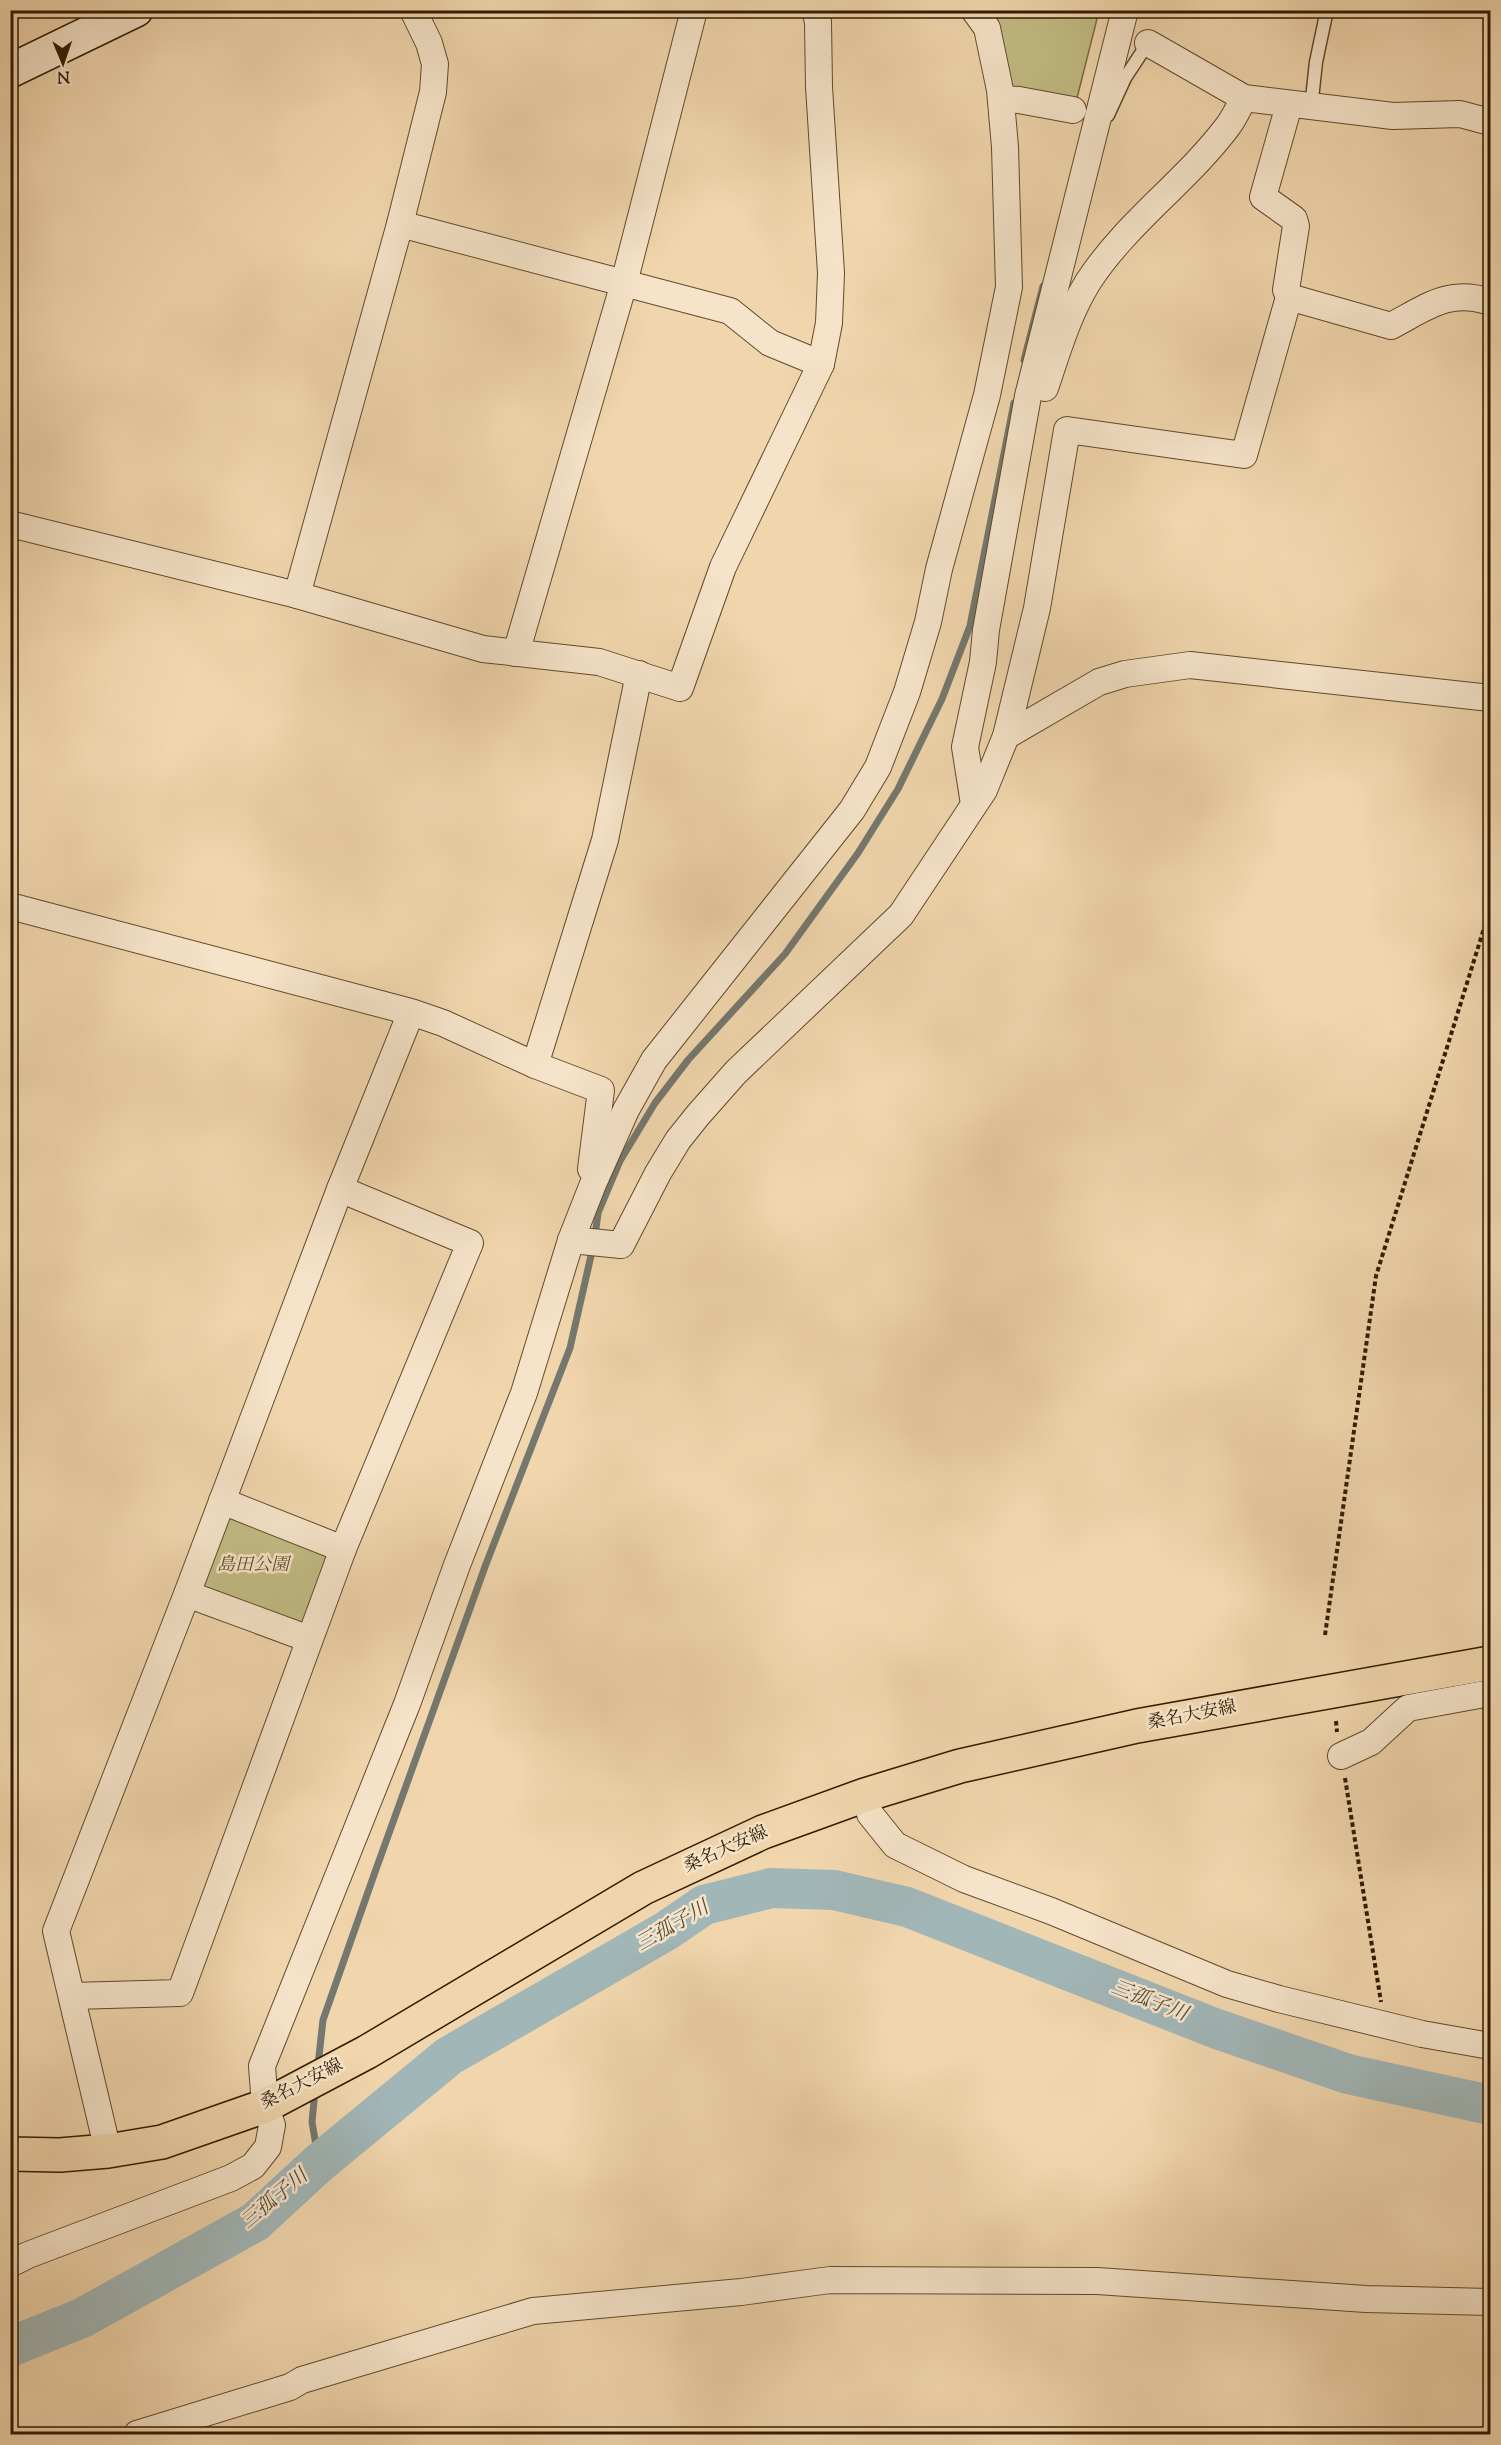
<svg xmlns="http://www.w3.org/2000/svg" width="1501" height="2445" font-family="'Sorts Mill Goudy','Noto Serif JP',serif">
<rect width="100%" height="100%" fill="#f1d6ad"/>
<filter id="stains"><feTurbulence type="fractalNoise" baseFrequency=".00333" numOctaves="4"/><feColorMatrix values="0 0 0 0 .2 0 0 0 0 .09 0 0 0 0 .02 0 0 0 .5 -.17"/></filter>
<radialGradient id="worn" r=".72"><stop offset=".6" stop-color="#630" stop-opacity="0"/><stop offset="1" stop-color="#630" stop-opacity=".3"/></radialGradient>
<g fill="#c2bc84" stroke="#796c42" stroke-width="1.5">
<path d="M993,11H1099L1076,102L1011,89Z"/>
<path d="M226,1509L337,1553L307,1632L195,1591Z"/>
</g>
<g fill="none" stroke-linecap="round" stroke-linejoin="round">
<g stroke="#74786e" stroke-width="7">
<path d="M1024,360L1043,286"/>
<path d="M595,1236L598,1213L620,1161L655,1103L688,1060L785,954L858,853L898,789L942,699L970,626L1014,403"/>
<path d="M318,2065L323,2020L375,1872L486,1564L570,1348L593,1247"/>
<path d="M315,2091L312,2122L319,2163"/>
</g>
<path stroke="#a1b6b7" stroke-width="40" d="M10,2347L82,2318L255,2222L319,2163L449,2056L666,1931L704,1905L771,1888L834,1890L907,1907L1217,2029L1348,2074L1490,2105"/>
<g stroke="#604a2b" stroke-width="15">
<g id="lane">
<path d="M1311,108L1316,62L1327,10"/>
<path d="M1108,115L1125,78L1148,43"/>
</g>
</g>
<g stroke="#604a2b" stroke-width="28">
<g id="street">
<path d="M1148,43L1244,98L1393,116L1460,114L1490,122"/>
<path d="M1001,99L1019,100L1073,110"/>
<path d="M400,224L730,311L770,343L821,364"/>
<path d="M1289,297L1286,290L1296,226L1294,219L1263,197L1289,105"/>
<path d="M1045,388C1057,353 1068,314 1088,282C1126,223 1186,182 1228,126C1234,118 1239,107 1244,98"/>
<path d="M10,524L297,595L483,649L599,662L680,688L723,567L821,364L829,323L831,273L819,87L818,22L815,10"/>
<path d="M297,595L400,224L433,92L435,64L429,43L413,10"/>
<path d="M516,653L624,283L694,10"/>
<path d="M1006,736L1037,608L1067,430L1244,455L1289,297L1391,326C1427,307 1449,288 1490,302"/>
<path d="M974,804L965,747L983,662L986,630L1028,396L1125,10"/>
<path d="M10,906L411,1012L443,1023L535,1065L605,840L639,674"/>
<path d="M535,1065L601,1090L591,1169"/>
<path d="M571,1240L621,1245L658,1173L678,1140L698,1115L736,1072L901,915L984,790L1006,736L1099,682L1125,674L1190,665L1490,698"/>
<path d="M222,1501L343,1549"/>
<path d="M187,1594L309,1639"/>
<path d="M1341,1756L1371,1742L1408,1708L1490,1693"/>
<path d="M865,1795L870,1814L895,1845L964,1879L1051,1911L1227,1984L1279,1999L1422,2034L1490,2046"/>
<path d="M72,1996L180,1993L343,1549L470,1243L340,1189"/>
<path d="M108,2151L56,1931L187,1594L340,1189L408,1020"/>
<path d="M10,2264L28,2255L231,2178L253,2166L268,2147L272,2125L265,2106L262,2066L407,1704L457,1565L524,1393L571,1240L593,1184L626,1110L654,1060L852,810L878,767L907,692L928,622L939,569L987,395L1009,287L1005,147L1000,90L987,28L974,10"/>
<path d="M137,2434L290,2387L302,2380L533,2311L741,2292L830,2280L1097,2281L1366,2299L1490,2302"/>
</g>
</g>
<g stroke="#301c00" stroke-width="36">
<path id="secondary" d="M10,71L136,10"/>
</g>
<g stroke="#301c00" stroke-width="36">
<path id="primary" d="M10,2154L60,2155L108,2151L162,2142L265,2106L367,2052L643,1888L763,1832L865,1795L960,1766L1137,1726L1490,1663"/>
</g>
<g stroke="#301c00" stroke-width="4" stroke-dasharray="4.5 3" stroke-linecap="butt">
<path d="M1325,1635L1376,1276L1490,909"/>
<path d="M1336,1721L1337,1732"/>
<path d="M1345,1778L1381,2002"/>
</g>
<use href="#lane" stroke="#f6e4ca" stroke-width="12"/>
<use href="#street" stroke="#f6e4ca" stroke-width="26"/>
<use href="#secondary" stroke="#f6e4ca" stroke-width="33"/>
<use href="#primary" stroke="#f1d6ad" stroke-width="33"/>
</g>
<g text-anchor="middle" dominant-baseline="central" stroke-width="5" stroke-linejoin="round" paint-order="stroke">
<g font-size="18" font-style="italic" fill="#5c4c28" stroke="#f6e4ca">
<text x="253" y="1566">島田公園</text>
</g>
<g font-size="18" fill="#301c00" stroke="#f6e4ca">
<text transform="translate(1192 1716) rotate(-11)">桑名大安線</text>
<text transform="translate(726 1850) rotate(-24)">桑名大安線</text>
<text transform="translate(302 2085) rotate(-27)">桑名大安線</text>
</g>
<g font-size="20" font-style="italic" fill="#524a37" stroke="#f6e4ca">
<text transform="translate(673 1927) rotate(-30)">三孤子川</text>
<text transform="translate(1149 2002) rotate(21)">三孤子川</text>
<text transform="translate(275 2200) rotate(-40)">三孤子川</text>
</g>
</g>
<rect width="1501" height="2445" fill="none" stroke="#f1d6ad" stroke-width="36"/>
<rect x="12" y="12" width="1477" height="2421" fill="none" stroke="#301c00" stroke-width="3"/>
<rect x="18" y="18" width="1465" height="2409" fill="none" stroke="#301c00" stroke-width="1.5"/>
<g transform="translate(63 63) rotate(178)" stroke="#f6e4ca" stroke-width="4.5" paint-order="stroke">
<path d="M0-4.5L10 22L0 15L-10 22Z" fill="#301c00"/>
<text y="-9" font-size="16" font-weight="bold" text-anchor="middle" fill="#301c00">N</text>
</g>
<rect width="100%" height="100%" filter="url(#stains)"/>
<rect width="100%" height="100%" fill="url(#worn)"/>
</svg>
